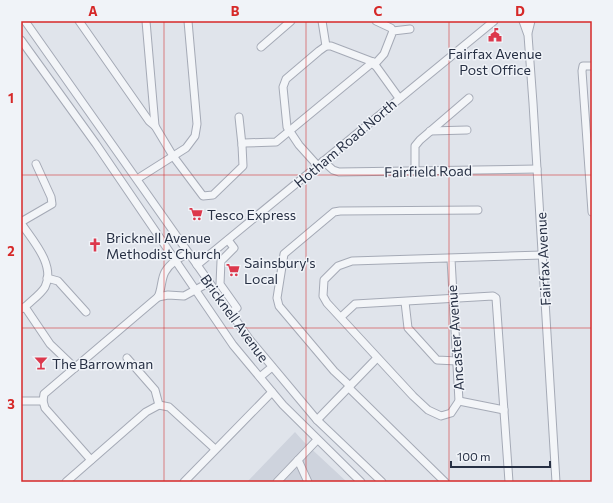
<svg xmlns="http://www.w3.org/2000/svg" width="613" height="503" font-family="Commissioner,sans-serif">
<rect width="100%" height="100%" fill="#e0e4eb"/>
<path fill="#ced3dd" d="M295,432L304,442L347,482H247Z"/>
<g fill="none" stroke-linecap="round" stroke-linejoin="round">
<g stroke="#a5aab6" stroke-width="9">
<g id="minor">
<path d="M25,21L250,340L317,420L382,482"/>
<path d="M79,21L149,121L155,126"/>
<path d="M146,21L155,126L173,156L203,196L213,195L243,166L242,145L244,143L276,142L373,62"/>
<path d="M322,21L326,46"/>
<path d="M376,21L391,28L393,31"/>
<path d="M523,21L528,35L533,103L556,482"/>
<path d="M528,33L531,21"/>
<path d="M21,40L96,144L233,345L283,405L361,482"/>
<path d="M261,47L291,21"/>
<path d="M374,65L384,54L393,31L410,29"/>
<path d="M592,66H583L582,71L592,212"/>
<path d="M239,117L242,145"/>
<path d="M430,131L467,130"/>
<path d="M323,161L333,170L339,172L537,169"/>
<path d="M317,165L299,145L287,127L283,87L286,79L319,51L326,46H331L373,62L399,98"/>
<path d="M415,171V146L420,140L469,98"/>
<path d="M137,179L186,148L195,136L197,124L188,21"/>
<path d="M21,222L52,204L51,197L36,164"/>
<path d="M21,223C32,240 56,265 45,287C41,294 31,301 25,307"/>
<path d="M228,240L234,248L221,261L220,284L237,308L231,313"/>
<path d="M451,259L459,401L451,413L441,416L428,410L413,396L327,303L323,296L324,280L338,266L352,261L543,255"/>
<path d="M197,265L494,21"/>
<path d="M47,278L58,281L86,312"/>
<path d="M158,297L168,295L184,296L208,283"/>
<path d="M405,302L408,328L437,360L457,361"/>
<path d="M21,309L25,307L50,344L75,368"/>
<path d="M341,317L355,304L493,296L496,298L509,482"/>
<path d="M127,358L155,390L159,405"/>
<path d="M260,377L272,367"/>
<path d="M350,386L334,371L279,306L277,298L284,254L334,212L340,211L478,210"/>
<path d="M349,388L445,482"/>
<path d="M21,401H43"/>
<path d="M459,401L504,410"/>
<path d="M317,420L377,358"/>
<path d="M91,460L45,408L43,401L44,394L158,297C162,289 161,279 165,272C170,263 179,258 188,253"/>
<path d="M298,460L308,482"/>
<path d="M66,482L146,412L159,405L169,407L215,449"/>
<path d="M184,482L272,392"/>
<path d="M277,482L317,440"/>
</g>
</g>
<use href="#minor" stroke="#f3f5f8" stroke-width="7"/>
</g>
<path fill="none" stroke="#d62828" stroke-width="1" stroke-opacity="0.55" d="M164,21V482M306,21V482M449,21V482M21,175H592M21,328H592"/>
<defs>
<g id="civic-bare" transform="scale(1.08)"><path d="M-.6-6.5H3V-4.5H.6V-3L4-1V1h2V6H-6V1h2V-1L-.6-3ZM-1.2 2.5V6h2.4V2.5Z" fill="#dc384c" stroke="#f0f3f8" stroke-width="2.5" paint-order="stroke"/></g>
<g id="supermarket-bare" transform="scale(1.08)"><path d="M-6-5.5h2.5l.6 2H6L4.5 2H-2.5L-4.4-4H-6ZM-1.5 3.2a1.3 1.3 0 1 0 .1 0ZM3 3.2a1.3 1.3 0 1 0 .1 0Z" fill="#dc384c" stroke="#f0f3f8" stroke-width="2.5" paint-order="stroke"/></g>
<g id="church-bare" transform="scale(1.08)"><path d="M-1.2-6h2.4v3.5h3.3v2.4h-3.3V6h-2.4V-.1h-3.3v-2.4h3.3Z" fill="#dc384c" stroke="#f0f3f8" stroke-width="2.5" paint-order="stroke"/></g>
<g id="bar-bare" transform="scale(1.08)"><path d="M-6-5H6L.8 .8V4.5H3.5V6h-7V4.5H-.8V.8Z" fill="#dc384c" stroke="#f0f3f8" stroke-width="2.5" paint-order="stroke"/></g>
</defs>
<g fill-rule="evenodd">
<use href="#civic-bare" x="495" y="35"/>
<use href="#supermarket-bare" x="196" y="214"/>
<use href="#church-bare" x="95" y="245"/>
<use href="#supermarket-bare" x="233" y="270"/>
<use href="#bar-bare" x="41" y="363"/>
</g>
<g text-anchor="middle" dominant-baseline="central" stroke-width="3" stroke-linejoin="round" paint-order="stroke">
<g font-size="14" fill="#273044" stroke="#f0f3f8" text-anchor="start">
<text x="495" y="53" text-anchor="middle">Fairfax Avenue<tspan x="495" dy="16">Post Office</tspan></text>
<text x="207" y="214">Tesco Express</text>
<text x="106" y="237">Bricknell Avenue<tspan x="106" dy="16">Methodist Church</tspan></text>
<text x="244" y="262">Sainsbury's<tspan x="244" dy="16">Local</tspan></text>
<text x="52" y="363">The Barrowman</text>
</g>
<g font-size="14" fill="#273044" stroke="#f0f3f8">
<text transform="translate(345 143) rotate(-40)">Hotham Road North</text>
<text transform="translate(428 171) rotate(-1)">Fairfield Road</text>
<text transform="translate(543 259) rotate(-93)">Fairfax Avenue</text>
<text transform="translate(235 318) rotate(54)">Bricknell Avenue</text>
<text transform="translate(455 338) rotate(-94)">Ancaster Avenue</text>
</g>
</g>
<rect width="613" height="503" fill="none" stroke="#f0f3f8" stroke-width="44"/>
<path d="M451 461v6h99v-6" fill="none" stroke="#273044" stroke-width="2"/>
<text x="457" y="461" font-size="12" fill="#273044" stroke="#f0f3f8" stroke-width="3" paint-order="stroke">100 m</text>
<rect x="22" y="22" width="569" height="459" fill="none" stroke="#d62828" stroke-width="1.5"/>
<g font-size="13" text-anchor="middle" font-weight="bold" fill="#d62828">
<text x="93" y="16">A</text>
<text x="235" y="16">B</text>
<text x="378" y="16">C</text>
<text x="520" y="16">D</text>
<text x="11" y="103">1</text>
<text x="11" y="256">2</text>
<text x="11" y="409">3</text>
</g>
</svg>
